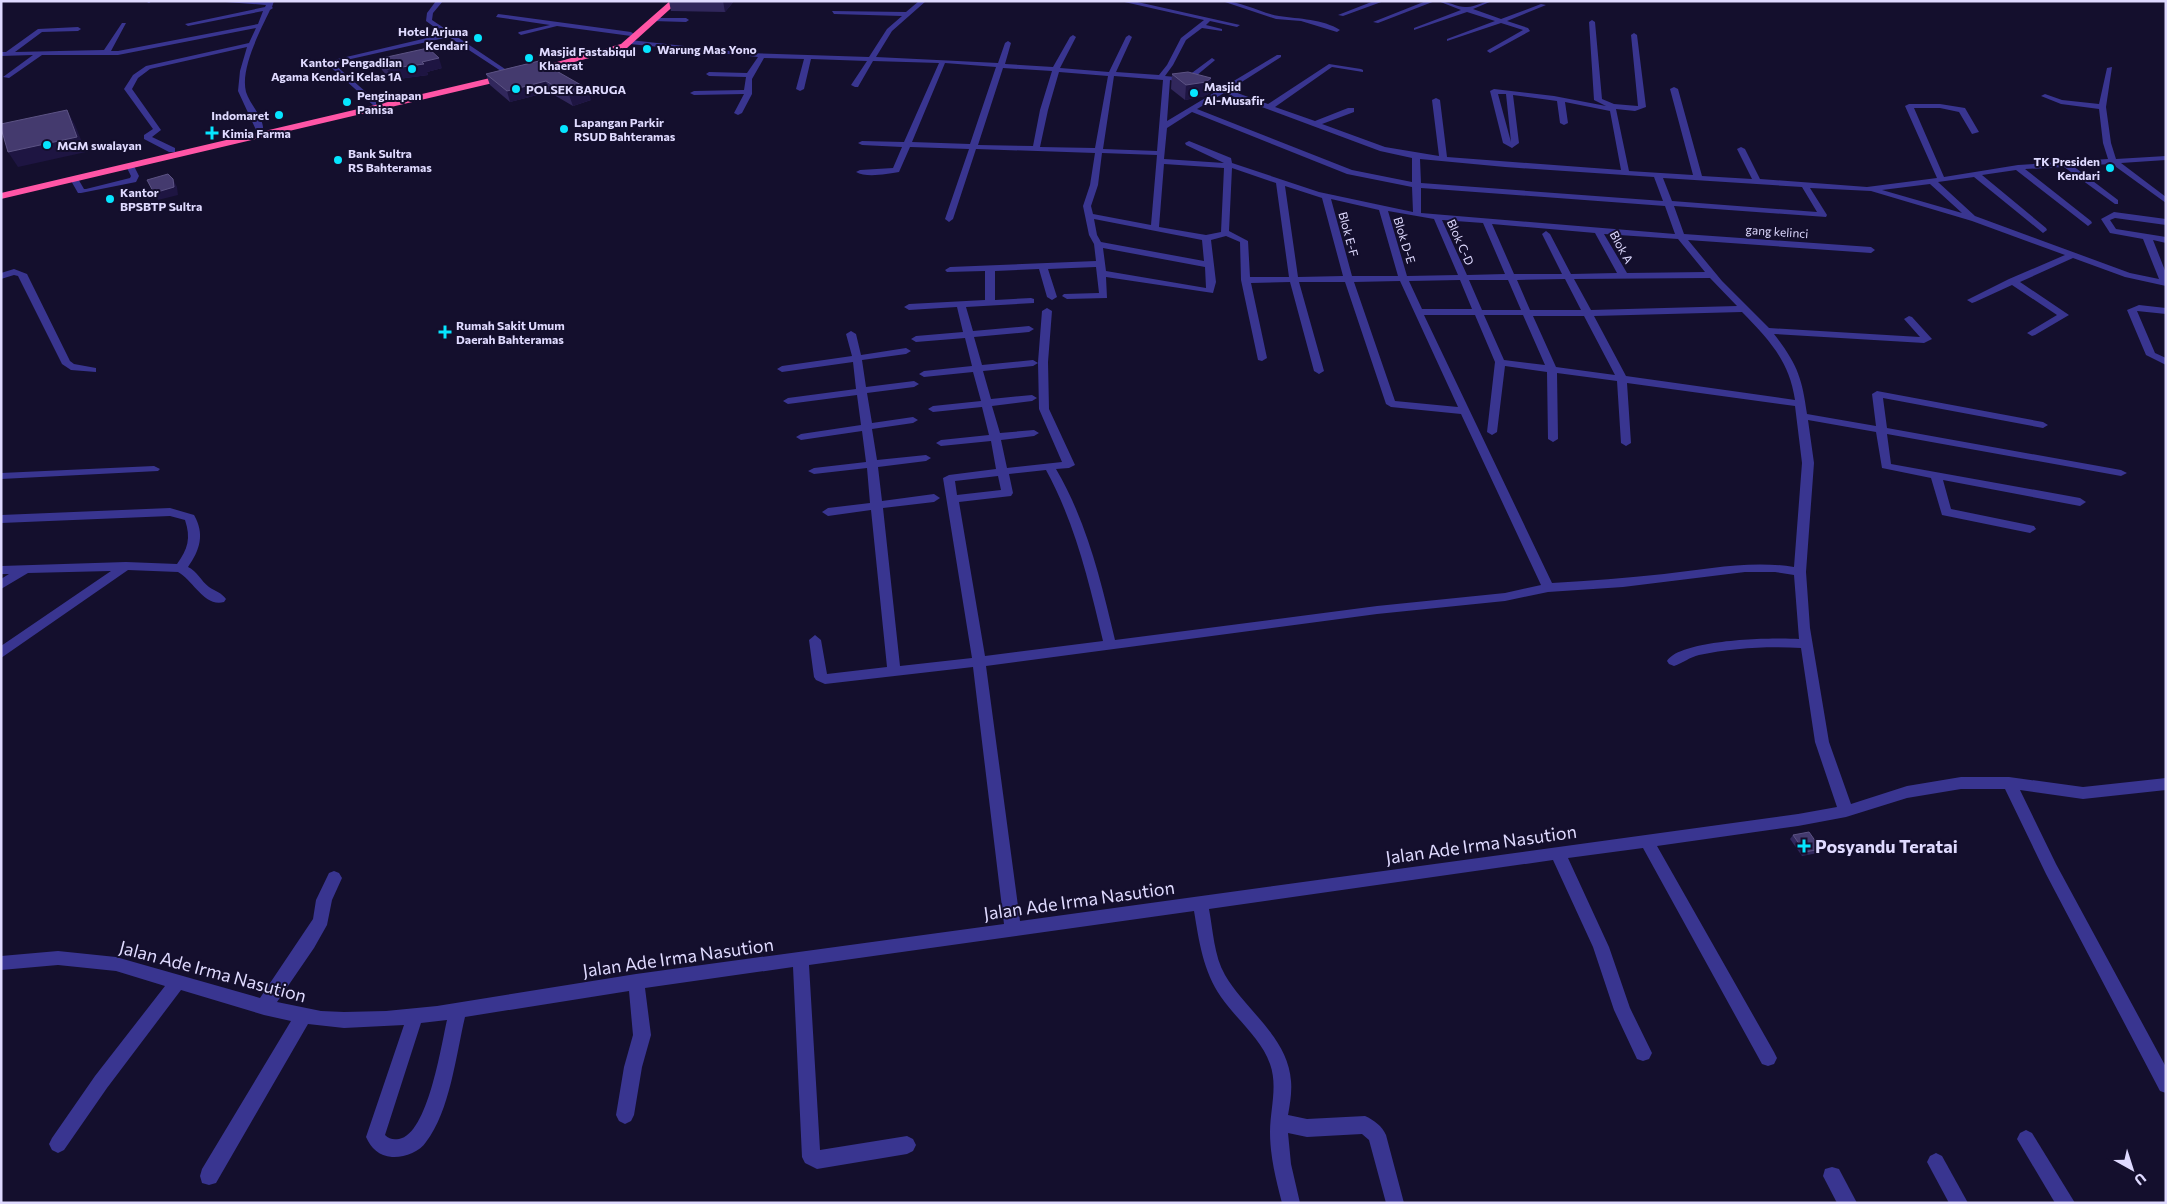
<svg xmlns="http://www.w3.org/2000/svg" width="2167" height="1204" font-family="Commissioner,sans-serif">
<rect width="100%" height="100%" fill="#140f2d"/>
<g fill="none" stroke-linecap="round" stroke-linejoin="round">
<g fill="#393590" fill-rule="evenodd">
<path d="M145,1H152L149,3Z"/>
<path d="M212,1H274L272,7L273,8L270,10C260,31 240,69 246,92C250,105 265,118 263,132L256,130L238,91L240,71L247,47L150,69L138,78L132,89L161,130L152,137L175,148V152H169L144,139V135L153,129L124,89L133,75L146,66L249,43L256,28L118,55H42L9,78L3,77L33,55L1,56V52H6L38,29L78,27L81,29L78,31L42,32L15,52L104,50L122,23H126L111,51H118L258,24L263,11L188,26L185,24L265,7L266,5Z"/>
<path d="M436,1H443L433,13L432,20L508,71V73H504L449,37L333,63L376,101V105H373L325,62L444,34L426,21L427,13Z"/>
<path d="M919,1H926L892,31L876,57L998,63L1005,43L1008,41L1011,43L1005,64L1053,67L1070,37L1073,35L1076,37L1060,68L1109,72L1126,37L1129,35L1132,37L1116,72L1159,75L1167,65L1181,38L1204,20L1120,1H1133L1240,25L1237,27L1210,21L1206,25L1222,29V31L1202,28L1186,40L1173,65L1165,76L1185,78L1212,58L1215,60L1214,61L1191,80L1222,88L1277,55H1281V57L1229,90L1268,104L1329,64L1361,69L1363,70V72L1332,67L1275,107L1315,121L1348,108H1354V112L1322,124L1385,147L1439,156L1432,100L1436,98L1440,100L1447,157L1621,170L1610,111L1565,102L1568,123L1564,125L1560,123L1557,101L1513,95L1519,143L1512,148L1503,143L1490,91L1494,89L1554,96L1606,106L1594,100L1589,22L1592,20L1595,22L1602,99L1614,104L1638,106L1631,35L1634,33L1637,35L1646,107L1635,111L1616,109L1629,171L1693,175L1670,89L1674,87L1678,89L1702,176L1752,179L1737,149L1741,147L1745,149L1760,179L1867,187L1937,178L1905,106L1909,104H1940L1965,108L1979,132L1972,134L1959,112L1940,108H1914L1944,177L2018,165L2108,159L2103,143L2099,109L2061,104L2041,96L2045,94L2062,100L2099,104L2107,68L2112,67L2106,107L2111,143L2116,159L2166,156V160L2121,163L2166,197V203L2112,164L2073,166L2118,200V204H2115L2064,167L2025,169L2091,221L2092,223L2088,226L2016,170L1982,175L2046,228L2047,230L2043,233L1974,177L1938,182L1975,216L2130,273L2159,279L2143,239L2110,233L2101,219L2114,212L2166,219V225L2115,218L2110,220L2116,229L2166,237V243L2153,240L2166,273V286L2125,277L2073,258L2020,282L2069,315L2035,335L2032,336L2027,333L2057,315L2012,285L1975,302L1972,303L1967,300L2009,279L2065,255L1972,221L1871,191L1810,188L1827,215L1826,217L1674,206L1684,234L1871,247L1875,250L1871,253L1688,240L1722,281L1769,328L1920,337L1904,319L1909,316L1912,317L1932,339L1924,343L1774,334C1797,364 1802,377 1807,414L1876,426L1872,394L1877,391L2043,422L2048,425L2043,428L1883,398L1887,428L2121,470L2127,473L2121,476L1887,434L1891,464L2080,498L2086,502L2080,506L1943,480L1951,509L2034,526L2036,529L2030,533L1942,515L1931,478L1882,468L1876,432L1808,420L1814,463L1806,572L1810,628L1829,742L1851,804L1907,786L1961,777H2009L2083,787L2166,778V790L2083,799L2020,790L2056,864L2166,1067V1093L2160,1091L2046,874L2005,789H1961L1907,798L1846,817L1798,826L1657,846L1774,1052L1777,1058L1774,1064L1768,1066L1762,1064L1643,848L1568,858L1609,947L1630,1008L1652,1053L1649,1059L1643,1061L1637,1059L1614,1010L1593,947L1553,860L1209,909C1213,930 1214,956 1225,975C1246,1011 1288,1037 1291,1081C1292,1092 1290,1104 1288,1115L1307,1119L1365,1116C1374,1120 1382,1126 1386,1135L1404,1203H1386L1369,1140L1362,1134L1307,1137L1288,1133L1291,1164L1300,1203H1282C1276,1180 1270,1156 1270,1132C1270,1110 1278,1086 1270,1064C1261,1038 1236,1019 1221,997C1203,971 1199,941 1194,911L809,965L820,1150L907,1136L913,1139L916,1145L913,1151L907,1154L817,1169L805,1163L802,1157L793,967L645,988L651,1035L642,1067L634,1115L631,1121L625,1124L619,1121L616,1115L624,1067L633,1035L629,991L465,1017C456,1055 450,1111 426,1142C420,1152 403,1158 392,1157C379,1156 371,1148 366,1137L404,1025L344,1028L308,1024L216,1183L209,1185L202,1183L200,1176L202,1169L291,1021L264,1015L181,990L107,1088L64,1150L58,1153L52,1150L49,1144L52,1138L95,1076L165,986L116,971L58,965L1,970V956L58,951L116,957L260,998L313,919L316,900L329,873L334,871L339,873L342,878L332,900L327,925L314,948L277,1002L321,1011L344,1012L386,1011L437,1006L636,974L1004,924L973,667L825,684L816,680L814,677L809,640L815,635L821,640L827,674L887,667L871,510L828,516L822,512L828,508L870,503L867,468L814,474L808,471L814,468L866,462L862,431L801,440L796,437L801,434L861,425L857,395L788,404L783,401L788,398L856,389L853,362L782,372L777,369L782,366L852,356L846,334L851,331L856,334L861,355L906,348L911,351L906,354L862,360L866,387L914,381L919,384L914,387L867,393L872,423L913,417L918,420L913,423L872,429L877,460L926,455L931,458L926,461L878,467L882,501L934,494L940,498L934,502L883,508L900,666L972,658L943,478L949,475L996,469L991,441L941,446L936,443L941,440L989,435L982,407L933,412L928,409L933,406L981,401L973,372L924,377L919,374L924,371L972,366L965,338L916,342L911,339L916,336L963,332L957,307L909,310L904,307L909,304L985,300V271L947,272L945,270L950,267L1096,261L1094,244L1089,235L1083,206L1090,185L1095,153L976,149L953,219L949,222L945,219L969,149L910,147L899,172C887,174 866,178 856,172L860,170L893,168L902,147L862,145L858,143L862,141L904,142L939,63L873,61L858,87H855L851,85L867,61L811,59L804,89L800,91L796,89L804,59L764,58L752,79V94L742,113L738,115L734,113L744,94L694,95L690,93L694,91L744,90L746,77L709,76L706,74L709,72L747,73L758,57L630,44L627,42L630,40L747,53L869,57L887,29L902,16L834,14L832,11L906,12ZM945,63L996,67L970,144L912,142ZM1003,68L1052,71L1040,110L1033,146L978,145ZM1059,72L1108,76L1095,148L1040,147L1048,110ZM1114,76L1163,80L1157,151L1103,149ZM1170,80L1217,91L1167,121ZM1224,93L1380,151L1412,158V182L1352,170L1197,109ZM1498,94H1506L1511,142ZM1192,112L1347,174L1412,187L1413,212L1319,192L1232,163L1231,158L1189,141L1185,143L1186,145L1224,163L1164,159L1167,128ZM1102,153L1157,155L1151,225L1093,214L1091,206L1098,185ZM1420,159L1505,167L1654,177L1663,201L1421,183ZM1164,164L1224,168L1221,232L1206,235L1159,227ZM1232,168L1276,183L1289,277H1250L1248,241L1229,231ZM1663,178L1802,187L1817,212L1672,201ZM1930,184L1962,213L1882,190ZM1285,186L1322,198L1343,276L1298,277ZM1421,188L1665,206L1675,234L1421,213ZM1331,199L1379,210L1398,276H1352ZM1388,211L1434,219L1458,275L1407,276ZM1094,219L1202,240L1204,261L1101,242L1097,235ZM1442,220L1483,223L1505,274L1467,275ZM1492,224L1595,233L1617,273L1571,274L1550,234L1546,231L1542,234L1562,274H1514ZM1604,234L1678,239L1705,272L1627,273ZM1226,236L1240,242L1241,280L1258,360L1262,361L1267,358L1251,283L1290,282L1314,371L1319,374L1324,371L1299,282H1345L1386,404L1391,407L1461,414L1541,585L1505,593L1377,606L1115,640C1101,581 1087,522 1056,469L1069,468L1075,465L1049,409L1048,362L1052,311L1047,308L1042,311L1038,362L1039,409L1062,462L1007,468L1001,440L1034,436L1039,433L1034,430L1000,433L992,406L1032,401L1037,398L1032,395L991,399L983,371L1033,366L1038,363L1033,360L982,365L974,337L1029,332L1034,329L1029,326L973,331L966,307L1034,303V299L1031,298L995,300V271L1039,269L1047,297L1052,300L1057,297L1048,269L1096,267L1099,293L1064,294L1062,296L1067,299L1107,298L1106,277L1213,293L1216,282L1211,240ZM1103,248L1205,267L1206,288L1106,271ZM1710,278L1737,306L1591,310L1574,279ZM1565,279L1581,310H1530L1517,280ZM1460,280L1472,309H1422L1409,281ZM1469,280H1508L1521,310H1482ZM1400,281L1458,407L1395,401L1354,282ZM1742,312C1769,340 1789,360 1795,400L1626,376L1594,316ZM1424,315H1475L1495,362L1487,432L1492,435L1497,432L1505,366L1547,372L1548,439L1553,442L1558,439L1557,373L1617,381L1621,443L1626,446L1631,443L1627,383L1795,406L1802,463L1794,567C1751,560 1707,569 1664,574C1627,578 1589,581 1552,583ZM1484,315H1523L1545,365L1504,360ZM1533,316H1584L1615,375L1556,367ZM1046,470C1075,523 1089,582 1103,641L985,656L959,502L1011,496L1013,493L1009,474ZM998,476L1001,490L957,495L955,481ZM1745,572H1775L1794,575L1799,639C1775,637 1680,639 1667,661L1669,664L1674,666C1683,663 1690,657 1699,655C1732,648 1768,646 1801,648L1815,742L1837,807L1798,814L1020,921L986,666L1377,614L1505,601L1548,592L1623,587ZM447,1020C441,1046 428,1134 399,1139C393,1140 389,1139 385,1135L421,1023Z"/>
<path d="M1222,1C1242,1 1260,13 1279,16C1299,19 1323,19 1340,30L1337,32L1301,21L1276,19Z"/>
<path d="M1374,1H1384L1343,16L1338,15Z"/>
<path d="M1426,1H1435L1378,23L1373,22Z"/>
<path d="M1438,1C1448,1 1459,8 1467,7C1476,7 1483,1 1492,1L1473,9L1501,19L1541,4L1546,5L1507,21L1528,28L1530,31L1490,53L1487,51L1488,50L1523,30L1501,23L1447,41V39L1495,21L1467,12L1414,30V28L1461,10Z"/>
<path d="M498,14L631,32L634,34L631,36L557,26L521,35L518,33L519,32L550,25L496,17Z"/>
<path d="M654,18H686L689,20L686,22L652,21Z"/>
<path d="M127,164H133L139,176L136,182L81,193H78L70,179L77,177L84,189H86L130,178L131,176L126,166Z"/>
<path d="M14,269L27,274L70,361L74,364L96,368V372L71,370L62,364L18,276L14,275L1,279V273Z"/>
<path d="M2139,305L2166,308V314L2137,311L2155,353L2166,358V365L2146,355L2127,310Z"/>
<path d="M154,466L160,469L158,471L1,479V473Z"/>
<path d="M170,508L194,515C205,534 200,550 188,567C197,571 201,581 209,587C215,591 222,593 226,599L224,602C205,608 192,579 178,572L128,570L1,658V646L111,571L28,573L1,589V579L9,574H1V566L126,562L177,564C188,549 191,538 185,520L170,516L1,523V515Z"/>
<path d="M2026,1130L2032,1133L2075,1203H2055L2017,1139L2020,1133Z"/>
<path d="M1936,1153L1942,1156L1968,1203H1949L1927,1162L1930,1156Z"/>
<path d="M1832,1167L1839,1169L1857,1203H1837L1823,1176L1825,1169Z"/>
</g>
<g fill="#ff55a6" fill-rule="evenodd">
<path d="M670,1H679L627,48L529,74L525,71L621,44Z"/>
<path d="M507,74L511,77L510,79L1,199V193Z"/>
</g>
</g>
<g fill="#31275c">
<path d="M669,1H734L725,12L671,11Z"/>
<path d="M378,59L442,68L427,72L428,75L391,80L382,70Z"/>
<path d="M539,61L591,100L573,106L549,92L510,102L490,85L486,74Z"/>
<path d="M1172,74L1211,78L1210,93L1205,96L1185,100L1171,89Z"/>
<path d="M1793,835L1821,849L1818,853L1802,856L1790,839Z"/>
</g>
<g fill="#1e1542">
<path d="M723,1H734L725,12Z"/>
<path d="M439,58L442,68L427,72L428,75L391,80L387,69Z"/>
<path d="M1211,78L1210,93L1205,96L1185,100L1186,85Z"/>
<path d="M546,81L549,92L510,102L507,91Z"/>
<path d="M588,89L591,100L573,106L569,95Z"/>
<path d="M67,110L75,125L86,152L18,167L8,152Z"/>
<path d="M173,179L177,187L178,195L158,200L154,193Z"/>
</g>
<g fill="#443a6e" stroke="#5c5384">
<path d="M428,48L439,58L422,62L424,64L387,69L378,59Z"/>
<path d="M539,61L588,89L569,95L546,81L507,91L486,74Z"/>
<path d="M1188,72L1211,78L1206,82L1186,85L1172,74Z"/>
<path d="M67,110L77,137L8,152L1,128V124Z"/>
<path d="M168,174L173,179L174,187L154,193L147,180Z"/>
<path d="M1809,832L1821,849L1805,852L1793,835Z"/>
</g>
<g fill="#06e5ff" stroke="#140f2d" stroke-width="2">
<circle cx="478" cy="38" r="5"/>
<circle cx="647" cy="49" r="5"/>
<circle cx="529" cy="58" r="5"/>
<circle cx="412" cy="69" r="5"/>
<circle cx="516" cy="89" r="5"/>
<circle cx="1194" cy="93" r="5"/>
<circle cx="347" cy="102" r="5"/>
<circle cx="279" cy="115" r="5"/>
<circle cx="564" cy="129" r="5"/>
<path d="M209.5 125.5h5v5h5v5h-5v5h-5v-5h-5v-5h5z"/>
<circle cx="47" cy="145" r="5"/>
<circle cx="338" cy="160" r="5"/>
<circle cx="2110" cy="168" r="5"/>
<circle cx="110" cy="199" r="5"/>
<path d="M442.5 324.5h5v5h5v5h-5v5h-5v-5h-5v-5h5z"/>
<path d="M1801.5 838.5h5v5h5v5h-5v5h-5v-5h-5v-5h5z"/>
</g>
<g text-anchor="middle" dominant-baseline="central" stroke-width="4" stroke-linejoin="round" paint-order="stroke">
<g font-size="12" font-weight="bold" fill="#dfdaff" stroke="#140f2d" text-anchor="start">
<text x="468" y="31" text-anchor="end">Hotel Arjuna<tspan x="468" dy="14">Kendari</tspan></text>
<text x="657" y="49">Warung Mas Yono</text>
<text x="539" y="51">Masjid Fastabiqul<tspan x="539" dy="14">Khaerat</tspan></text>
<text x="402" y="62" text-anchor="end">Kantor Pengadilan<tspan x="402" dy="14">Agama Kendari Kelas 1A</tspan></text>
<text x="1204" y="86">Masjid<tspan x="1204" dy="14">Al-Musafir</tspan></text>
<text x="526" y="89">POLSEK BARUGA</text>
<text x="357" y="95">Penginapan<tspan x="357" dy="14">Panisa</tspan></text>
<text x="269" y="115" text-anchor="end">Indomaret</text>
<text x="574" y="122">Lapangan Parkir<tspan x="574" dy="14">RSUD Bahteramas</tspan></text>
<text x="222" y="133">Kimia Farma</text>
<text x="57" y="145">MGM swalayan</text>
<text x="348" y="153">Bank Sultra<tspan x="348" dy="14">RS Bahteramas</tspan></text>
<text x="2100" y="161" text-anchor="end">TK Presiden<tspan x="2100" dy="14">Kendari</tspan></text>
<text x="120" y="192">Kantor<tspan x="120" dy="14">BPSBTP Sultra</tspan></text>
<text x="456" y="325">Rumah Sakit Umum<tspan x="456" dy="14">Daerah Bahteramas</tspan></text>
</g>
<g font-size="12" fill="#dfdaff" stroke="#140f2d">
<text transform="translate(1777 231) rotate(4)">gang kelinci</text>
<text transform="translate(1349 234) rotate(75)">Blok E-F</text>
<text transform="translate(1405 240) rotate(73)">Blok D-E</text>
<text transform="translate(1461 242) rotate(66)">Blok C-D</text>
<text transform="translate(1622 247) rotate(61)">Blok A</text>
</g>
<g font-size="18" fill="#dfdaff" stroke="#140f2d">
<text transform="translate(1481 844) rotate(-8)">Jalan Ade Irma Nasution</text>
<text transform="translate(1079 900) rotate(-8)">Jalan Ade Irma Nasution</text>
<text transform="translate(678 957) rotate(-8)">Jalan Ade Irma Nasution</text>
<text transform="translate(213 971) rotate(15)">Jalan Ade Irma Nasution</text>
</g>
<g font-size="18" font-weight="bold" fill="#dfdaff" stroke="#140f2d" text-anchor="start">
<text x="1815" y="846">Posyandu Teratai</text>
</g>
</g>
<rect width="2167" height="1204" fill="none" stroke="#dfdaff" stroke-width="5"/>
<g transform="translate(2132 1169) rotate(141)" stroke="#140f2d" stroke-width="4" paint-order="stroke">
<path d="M0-4L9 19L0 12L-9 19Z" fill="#dfdaff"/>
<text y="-8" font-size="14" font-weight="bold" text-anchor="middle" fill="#dfdaff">U</text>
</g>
</svg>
